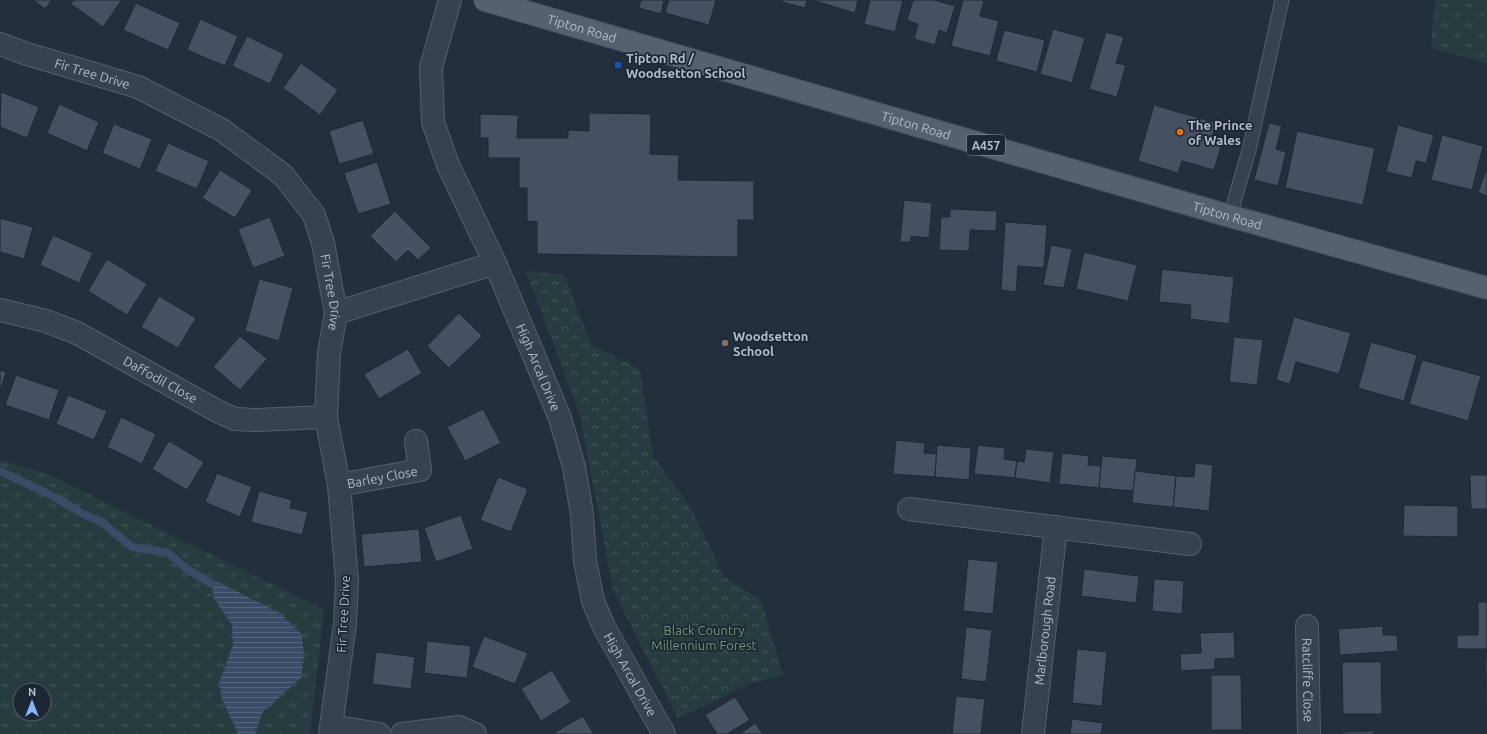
<svg xmlns="http://www.w3.org/2000/svg" width="1487" height="734" font-family="Ubuntu,sans-serif">
<defs>
<pattern id="grass-tufts" width="24" height="20" patternUnits="userSpaceOnUse"><rect width="24" height="20" fill="#263c3f"/><path d="M3 7l-1-3M5 7V3M7 7l1-3M15 17l-1-3M17 17v-4M19 17l1-3" fill="none" stroke="#435659"/></pattern>
<pattern id="forest-crowns" width="20" height="18" patternUnits="userSpaceOnUse"><rect width="20" height="18" fill="#263c3f"/><path d="M2 6a3 3 0 1 1 6 0M12 15a3 3 0 1 1 6 0" fill="none" stroke="#435659"/></pattern>
<pattern id="water-rules" width="6" height="5" patternUnits="userSpaceOnUse"><rect width="6" height="5" fill="#394c67"/><path d="M0 2.5h6" fill="none" stroke="#53647b"/></pattern>
</defs>
<rect width="100%" height="100%" fill="#242f3e"/>
<g fill="url(#grass-tufts)" fill-rule="evenodd">
<path d="M1435,0H1487V63L1431,48Z"/>
<path d="M0,460L48,474L324,610L310,734H0ZM20,690H44V714H20Z"/>
</g>
<path fill="url(#forest-crowns)" d="M526,271L564,275L591,344L640,370L653,456L692,510L724,577L761,600L783,675L752,683L678,718L613,591L580,415Z"/>
<path fill="url(#water-rules)" d="M218,582L280,613L302,635L304,657L301,678L262,713L255,734H238L222,699L219,683L233,645L232,625L214,598L212,584Z"/>
<g fill="none" stroke-linecap="round" stroke-linejoin="round">
<path stroke="#394c67" stroke-width="8" d="M0,471L55,497L83,514L102,522L132,547L168,553L187,569L212,584"/>
</g>
<g fill="#455162" stroke="#1f2835">
<path d="M33,0H52L45,9Z"/>
<path d="M74,0H120L121,1L103,27L71,4Z"/>
<path d="M641,0H664L661,14L639,8Z"/>
<path d="M669,0H716L709,25L665,13Z"/>
<path d="M782,0H807L805,8L782,2Z"/>
<path d="M812,0H858L855,13Z"/>
<path d="M870,0H903L895,32L864,24Z"/>
<path d="M913,0H934L955,6L947,33L939,30L935,45L914,39L918,24L907,20Z"/>
<path d="M963,0H984L980,16L999,21L990,56L951,46Z"/>
<path d="M136,3L180,23L168,50L123,30Z"/>
<path d="M200,19L238,36L225,66L187,50Z"/>
<path d="M1053,29L1085,38L1072,83L1040,74Z"/>
<path d="M1004,30L1045,40L1037,72L996,61Z"/>
<path d="M1106,32L1124,37L1116,63L1126,65L1117,97L1089,89Z"/>
<path d="M247,36L284,54L270,84L232,66Z"/>
<path d="M301,63L338,90L320,115L283,88Z"/>
<path d="M1,92L39,107L27,138L0,127Z"/>
<path d="M59,104L99,122L87,151L47,133Z"/>
<path d="M1154,105L1216,123L1211,141L1222,144L1214,170L1182,161L1178,173L1138,161Z"/>
<path d="M589,113L651,114L650,154L679,155L678,180L754,181V220H738V257L537,254V222L527,221V188H519V158H488V138H480V114L518,115L517,138H568V130L589,131Z"/>
<path d="M363,120L374,154L339,164L329,131Z"/>
<path d="M1269,123L1282,126L1276,149L1286,152L1278,186L1254,180Z"/>
<path d="M114,124L152,139L140,169L102,153Z"/>
<path d="M1398,125L1434,135L1426,163L1416,161L1412,178L1386,172Z"/>
<path d="M1297,131L1375,148L1363,205L1285,188Z"/>
<path d="M1442,135L1483,146L1472,190L1431,180Z"/>
<path d="M168,143L209,161L197,189L155,171Z"/>
<path d="M377,162L391,204L358,214L344,173Z"/>
<path d="M1487,168V196L1478,192Z"/>
<path d="M220,170L252,190L235,218L202,198Z"/>
<path d="M904,200L932,203L929,238L911,236V242H900Z"/>
<path d="M950,209L997,211L996,231L970,230L969,251L939,250L941,217H950Z"/>
<path d="M395,211L431,248L418,260L408,250L396,262L370,236Z"/>
<path d="M270,217L285,256L253,268L238,229Z"/>
<path d="M0,218L33,227L24,259L0,252Z"/>
<path d="M1005,222L1047,225L1044,268L1018,266L1016,292L1001,290Z"/>
<path d="M53,235L93,253L79,283L40,265Z"/>
<path d="M1051,245L1072,249L1064,288L1043,285Z"/>
<path d="M1084,252L1137,265L1128,301L1076,289Z"/>
<path d="M107,259L147,284L127,315L88,291Z"/>
<path d="M1162,269L1234,277L1229,324L1190,319L1191,305L1159,302Z"/>
<path d="M259,279L293,288L279,341L245,331Z"/>
<path d="M159,296L196,318L178,348L141,327Z"/>
<path d="M459,313L482,336L449,368L427,346Z"/>
<path d="M1294,317L1351,333L1339,374L1296,362L1290,384L1276,380Z"/>
<path d="M240,336L267,359L240,390L213,367Z"/>
<path d="M1234,337L1263,340L1257,385L1229,382Z"/>
<path d="M1371,342L1417,355L1404,401L1358,388Z"/>
<path d="M408,349L422,373L379,399L364,374Z"/>
<path d="M1422,360L1481,376L1468,421L1409,404Z"/>
<path d="M0,370L6,372L0,392Z"/>
<path d="M16,375L59,390L49,420L5,405Z"/>
<path d="M68,395L107,411L94,440L56,424Z"/>
<path d="M483,409L501,443L465,461L447,427Z"/>
<path d="M121,417L156,434L142,464L107,447Z"/>
<path d="M896,440L925,443L924,453L937,454L935,477L893,474Z"/>
<path d="M169,441L204,462L187,490L152,469Z"/>
<path d="M937,445L971,448L969,480L935,477Z"/>
<path d="M978,445L1005,448L1004,459L1017,461L1015,478L974,474Z"/>
<path d="M1026,449L1054,452L1050,483L1015,478L1017,461L1024,462Z"/>
<path d="M1062,453L1089,456L1088,465L1101,466L1099,488L1059,484Z"/>
<path d="M1102,456L1137,459L1134,491L1099,488Z"/>
<path d="M1195,463L1213,465L1209,511L1173,507L1176,476L1194,477Z"/>
<path d="M1135,471L1176,476L1173,507L1132,503Z"/>
<path d="M217,473L252,487L240,517L205,502Z"/>
<path d="M1470,475H1487V509H1471Z"/>
<path d="M498,477L528,489L511,532L480,520Z"/>
<path d="M259,491L292,500L290,508L308,512L302,535L251,522Z"/>
<path d="M1404,505L1458,506V537L1403,536Z"/>
<path d="M461,515L473,549L436,562L424,528Z"/>
<path d="M419,529L422,562L364,567L361,534Z"/>
<path d="M968,559L998,562L993,614L963,611Z"/>
<path d="M1084,569L1139,576L1136,603L1081,596Z"/>
<path d="M1154,579L1184,581L1182,614L1152,611Z"/>
<path d="M1478,602H1487V649H1457V635H1478Z"/>
<path d="M1383,626V635H1397L1398,651L1340,655L1338,629Z"/>
<path d="M966,627L992,630L986,682L961,679Z"/>
<path d="M1234,632L1235,658L1215,659V669L1181,671L1180,654L1201,653L1200,633Z"/>
<path d="M484,636L528,653L515,684L472,667Z"/>
<path d="M427,641L471,646L467,678L424,673Z"/>
<path d="M1077,649L1107,652L1102,706L1072,703Z"/>
<path d="M376,652L415,657L411,689L372,684Z"/>
<path d="M1485,659H1487V711H1486Z"/>
<path d="M1342,662H1381L1382,714H1343Z"/>
<path d="M552,670L571,702L541,721L521,689Z"/>
<path d="M1211,675H1241L1242,730H1211Z"/>
<path d="M956,696L985,699L981,734H952Z"/>
<path d="M735,697L750,720L727,734H717L705,715Z"/>
<path d="M583,716L593,733L591,734H552Z"/>
<path d="M1072,719L1103,723L1101,734H1070Z"/>
<path d="M755,723L763,734H740Z"/>
<path d="M1374,731V734H1342V732Z"/>
</g>
<g fill="none" stroke-linecap="round" stroke-linejoin="round">
<g stroke="#565f6c" stroke-width="15">
<path id="service" d="M1230,216L1249,150L1282,0"/>
</g>
<g stroke="#565f6c" stroke-width="24">
<g id="minor">
<path id="s1" d="M450,0L431,67L433,122L448,165L495,263L560,418L574,467L582,514L585,561L593,601L604,627L664,734"/>
<path id="s2" d="M0,44L27,54L138,87L222,130L283,175L314,215L323,243L336,313L329,353L326,417L339,485L347,581L345,624L330,734"/>
<path id="s3" d="M0,310L46,321L77,333L219,412L235,419L256,420L326,417"/>
<path d="M336,313L495,263"/>
<path id="s4" d="M339,485L420,470L416,441"/>
<path d="M909,509L1190,544"/>
<path id="s5" d="M1307,626L1309,734"/>
<path d="M332,726L379,734"/>
<path d="M402,734L459,727L475,734"/>
<path id="s6" d="M1033,734L1056,527"/>
</g>
</g>
<g stroke="#414a57" stroke-width="24">
<g id="primary">
<path id="s7" d="M485,0L1219,213L1487,288"/>
</g>
</g>
<use href="#service" stroke="#38414e" stroke-width="13"/>
<use href="#minor" stroke="#38414e" stroke-width="22"/>
<use href="#primary" stroke="#56606e" stroke-width="22"/>
</g>
<rect fill="#1a4fb4" stroke="#1d2633" stroke-width="1.5" x="614" y="61" width="8" height="8" rx="2"/>
<circle fill="#e8710a" stroke="#1d2633" stroke-width="1.5" cx="1180" cy="132" r="4"/>
<circle fill="#8d6e63" stroke="#1d2633" stroke-width="1.5" cx="725" cy="343" r="4"/>
<g text-anchor="middle" dominant-baseline="central" stroke-width="3.5" stroke-linejoin="round" paint-order="stroke">
<rect fill="#1d2633" stroke="#878f9c" stroke-width="1" x="967" y="135" width="38" height="20" rx="3"/>
<g font-size="12" font-weight="bold" fill="#b4bcc9">
<text x="986" y="145">A457</text>
</g>
<g font-size="13" fill="#b4bcc9" stroke="#1d2633">
<text stroke="none"><textPath href="#s7" startOffset="101">Tipton Road</textPath></text>
<text stroke="none"><textPath href="#s2" startOffset="97">Fir Tree Drive</textPath></text>
<text stroke="none"><textPath href="#s7" startOffset="449">Tipton Road</textPath></text>
<text stroke="none"><textPath href="#s7" startOffset="773">Tipton Road</textPath></text>
<text stroke="none"><textPath href="#s2" startOffset="445">Fir Tree Drive</textPath></text>
<text stroke="none"><textPath href="#s1" startOffset="392">High Arcal Drive</textPath></text>
<text stroke="none"><textPath href="#s3" startOffset="176">Daffodil Close</textPath></text>
<text stroke="none"><textPath href="#s4" startOffset="44">Barley Close</textPath></text>
<text transform="translate(343 614) rotate(-87)">Fir Tree Drive</text>
<text stroke="none"><textPath href="#s6" startOffset="104">Marlborough Road</textPath></text>
<text stroke="none"><textPath href="#s1" startOffset="716">High Arcal Drive</textPath></text>
<text stroke="none"><textPath href="#s5" startOffset="54">Ratcliffe Close</textPath></text>
</g>
<g font-size="13" font-weight="bold" fill="#b4bcc9" stroke="#1d2633" text-anchor="start">
<text x="626" y="58">Tipton Rd /<tspan x="626" dy="15">Woodsetton School</tspan></text>
<text x="1188" y="125">The Prince<tspan x="1188" dy="15">of Wales</tspan></text>
<text x="733" y="336">Woodsetton<tspan x="733" dy="15">School</tspan></text>
</g>
<g font-size="13" fill="#6b9a76" stroke="#1d2633">
<text x="704" y="630">Black Country<tspan x="704" dy="15">Millennium Forest</tspan></text>
</g>
</g>
<g transform="translate(32 702)"><circle r="19" fill="#1d2633" stroke="#59626f"/>
<path d="M0-3L7 15L0 10L-7 15Z" fill="#8ab4f8"/>
<text y="-6" font-size="11" font-weight="bold" text-anchor="middle" fill="#b4bcc9">N</text>
</g>
</svg>
